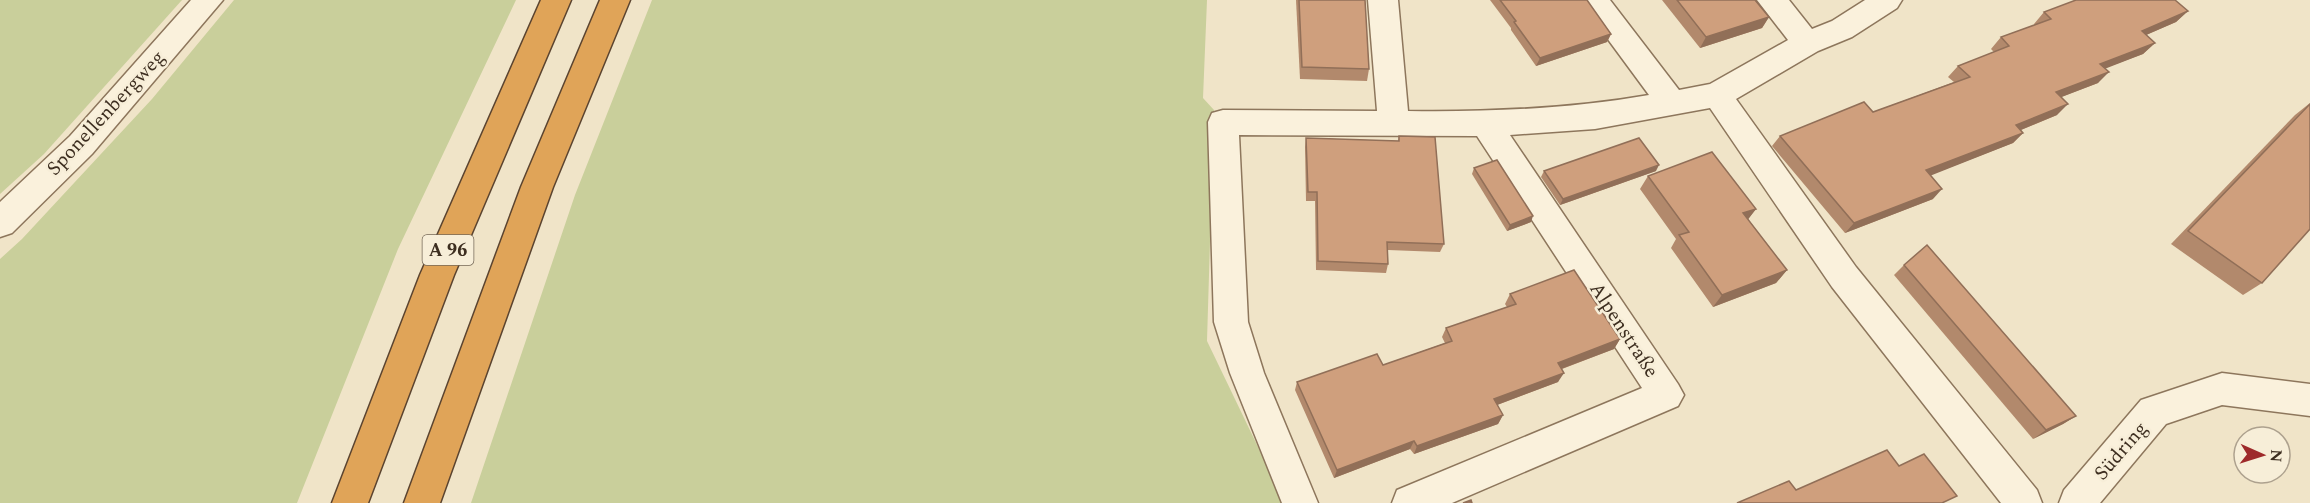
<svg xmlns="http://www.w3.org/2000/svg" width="2310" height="503" font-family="Spectral,serif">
<rect width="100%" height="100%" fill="#f0e4c8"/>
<g fill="#c9cf9b">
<path d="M0,0H182L44,154L0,194Z"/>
<path d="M234,0H516L398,249L297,503H0V259L22,239L152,99Z"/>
<path d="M652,0H1207L1203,98L1214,110L1207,341L1285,503H471L575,195Z"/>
</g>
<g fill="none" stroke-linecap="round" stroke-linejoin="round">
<g stroke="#8d765c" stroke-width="3">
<g id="minor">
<path d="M191,0H223L92,154L12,233L0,237V202L70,136Z"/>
<path d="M1368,0H1398L1408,111C1489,112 1569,109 1649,95L1579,0H1610L1679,90L1710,84L1788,40L1757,0H1789L1812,29L1832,21L1865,0H1902L1897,8L1852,37L1818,51L1736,99L1856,267L2037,490L2042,503H2001L1832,287L1710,108L1595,129L1510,135L1678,384L1684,395L1678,406L1452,503H1392L1397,490L1642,388L1477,136L1239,135L1248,322L1264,373L1318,503H1282L1230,373L1214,322L1208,122L1212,113L1223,110L1377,111Z"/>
<path d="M2222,373L2310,384V416L2222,405L2166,424L2100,503H2059L2064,490L2141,400Z"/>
</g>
</g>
<g stroke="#5b4430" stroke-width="3">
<g id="highway">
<path d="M541,0H571L454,275L368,503H332L420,275Z"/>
<path d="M600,0H630L553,187L440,503H404L521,187Z"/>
</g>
</g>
<use href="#minor" fill="#faf1dc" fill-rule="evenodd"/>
<use href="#highway" fill="#e0a458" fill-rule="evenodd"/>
</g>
<g fill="#b2896c">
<path d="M1296,0H1365L1369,69L1367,81L1300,79Z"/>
<path d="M1490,0H1587L1611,34L1607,42L1536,66L1511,30V28Z"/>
<path d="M1662,0H1755L1769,17L1762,28L1700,48Z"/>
<path d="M2188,11L2176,22L2146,35L2155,43L2143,54L2105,68L2098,83L2061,97L2057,115L2021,130L2023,133L2013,143L1930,175L1933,199L1845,233L1772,146L1780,136L1873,112L1954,82L1948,77L1958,66L1994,52L1991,49L2001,37L2035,25L2034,24L2044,12Z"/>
<path d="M2310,103L2262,283L2243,295L2171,244L2295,115Z"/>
<path d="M1399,136L1444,244L1440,252L1388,250V264L1386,273L1316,270L1315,201H1306L1305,147L1306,138L1398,141Z"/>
<path d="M1474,168L1531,222L1507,231L1472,174Z"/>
<path d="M1544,171H1656L1560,205L1541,177Z"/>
<path d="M1648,176L1756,209L1748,219L1787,270L1776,283L1713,307L1671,248L1676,239L1640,189Z"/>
<path d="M1904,265L2076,416L2063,424L2033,439L1894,275Z"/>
<path d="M1510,294L1620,339L1614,349L1562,369L1558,382L1497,405L1503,415L1498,424L1414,454L1410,449L1334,478L1295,390L1297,382L1383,365L1445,343L1442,337L1446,328L1507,307L1505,304Z"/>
</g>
<g fill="#916f58">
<path d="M2188,11L2176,22L2130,42L2142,31Z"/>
<path d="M1769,17L1762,28L1700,48L1706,37Z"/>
<path d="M1611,34L1607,42L1536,66L1540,58Z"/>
<path d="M2155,43L2143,54L2089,75L2100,64Z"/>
<path d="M2109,72L2098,83L2046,103L2056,92Z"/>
<path d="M2068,104L2057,115L2006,136L2016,125Z"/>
<path d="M2023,133L2013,143L1917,181L1926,170Z"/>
<path d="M1659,165L1656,171L1560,205L1563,199Z"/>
<path d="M1942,189L1933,199L1845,233L1854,223Z"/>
<path d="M1756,209L1746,222L1743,213Z"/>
<path d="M1533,216L1531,222L1507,231L1510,225Z"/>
<path d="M1787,270L1776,283L1713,307L1722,295Z"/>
<path d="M1620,339L1614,349L1553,372L1558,363Z"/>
<path d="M1564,373L1558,382L1489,408L1494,399Z"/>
<path d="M1503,415L1498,424L1414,454L1417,446Z"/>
<path d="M2076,416L2063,424L2033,439L2046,430Z"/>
<path d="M1414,441L1410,449L1334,478L1337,470Z"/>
</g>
<g fill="#cf9f7d" stroke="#916f58" stroke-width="1.5">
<path d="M1299,0H1365L1369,69L1302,67Z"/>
<path d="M1500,0H1587L1611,34L1540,58L1514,22L1516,21Z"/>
<path d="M1677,0H1755L1769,17L1706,37Z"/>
<path d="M2076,0H2175L2188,11L2142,31L2155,43L2100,64L2109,72L2056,92L2068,104L2016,125L2023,133L1926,170L1942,189L1854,223L1780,136L1864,102L1873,112L1970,77L1958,66L2009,46L2001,37L2051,19L2044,12Z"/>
<path d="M2310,104V229L2262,283L2188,231Z"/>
<path d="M1399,136L1435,137L1444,244L1387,242L1388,264L1318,261L1317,192H1308L1306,138L1399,141Z"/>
<path d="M1639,138L1659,165L1563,199L1544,171Z"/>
<path d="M1712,152L1756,209L1743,213L1787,270L1722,295L1679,235L1689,232L1648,176Z"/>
<path d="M1497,160L1533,216L1510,225L1474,168Z"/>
<path d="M1927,245L2076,416L2046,430L1904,265Z"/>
<path d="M1574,270L1620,339L1558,363L1564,373L1494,399L1503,415L1417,446L1414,441L1337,470L1297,382L1377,354L1383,365L1452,341L1446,328L1516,304L1510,294Z"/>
<path d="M1887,450L1899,466L1924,454L1957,496L1942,503H1737L1789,481L1796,490Z"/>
<path d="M1471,500L1472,503H1463Z"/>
</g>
<g text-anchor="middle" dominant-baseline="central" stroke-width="5" stroke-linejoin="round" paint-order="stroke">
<rect fill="#f7eed8" stroke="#756857" stroke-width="1.5" x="422.5" y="235" width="51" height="30" rx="4.5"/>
<g font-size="18" font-weight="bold" fill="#3d2e20">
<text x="448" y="250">A 96</text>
</g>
<g font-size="20" fill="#3d2e20" stroke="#f7eed8">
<text transform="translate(106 113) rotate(-47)">Sponellenbergweg</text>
<text transform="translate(1624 330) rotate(57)">Alpenstraße</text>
<text transform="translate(2121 451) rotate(-49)">Südring</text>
</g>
</g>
<g transform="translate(2262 455) rotate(93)"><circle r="28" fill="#f7eed8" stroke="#ada18e" stroke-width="1.5"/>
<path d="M0-4.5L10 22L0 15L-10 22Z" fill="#9e2a2b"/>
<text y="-9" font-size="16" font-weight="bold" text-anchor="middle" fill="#3d2e20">N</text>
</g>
</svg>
